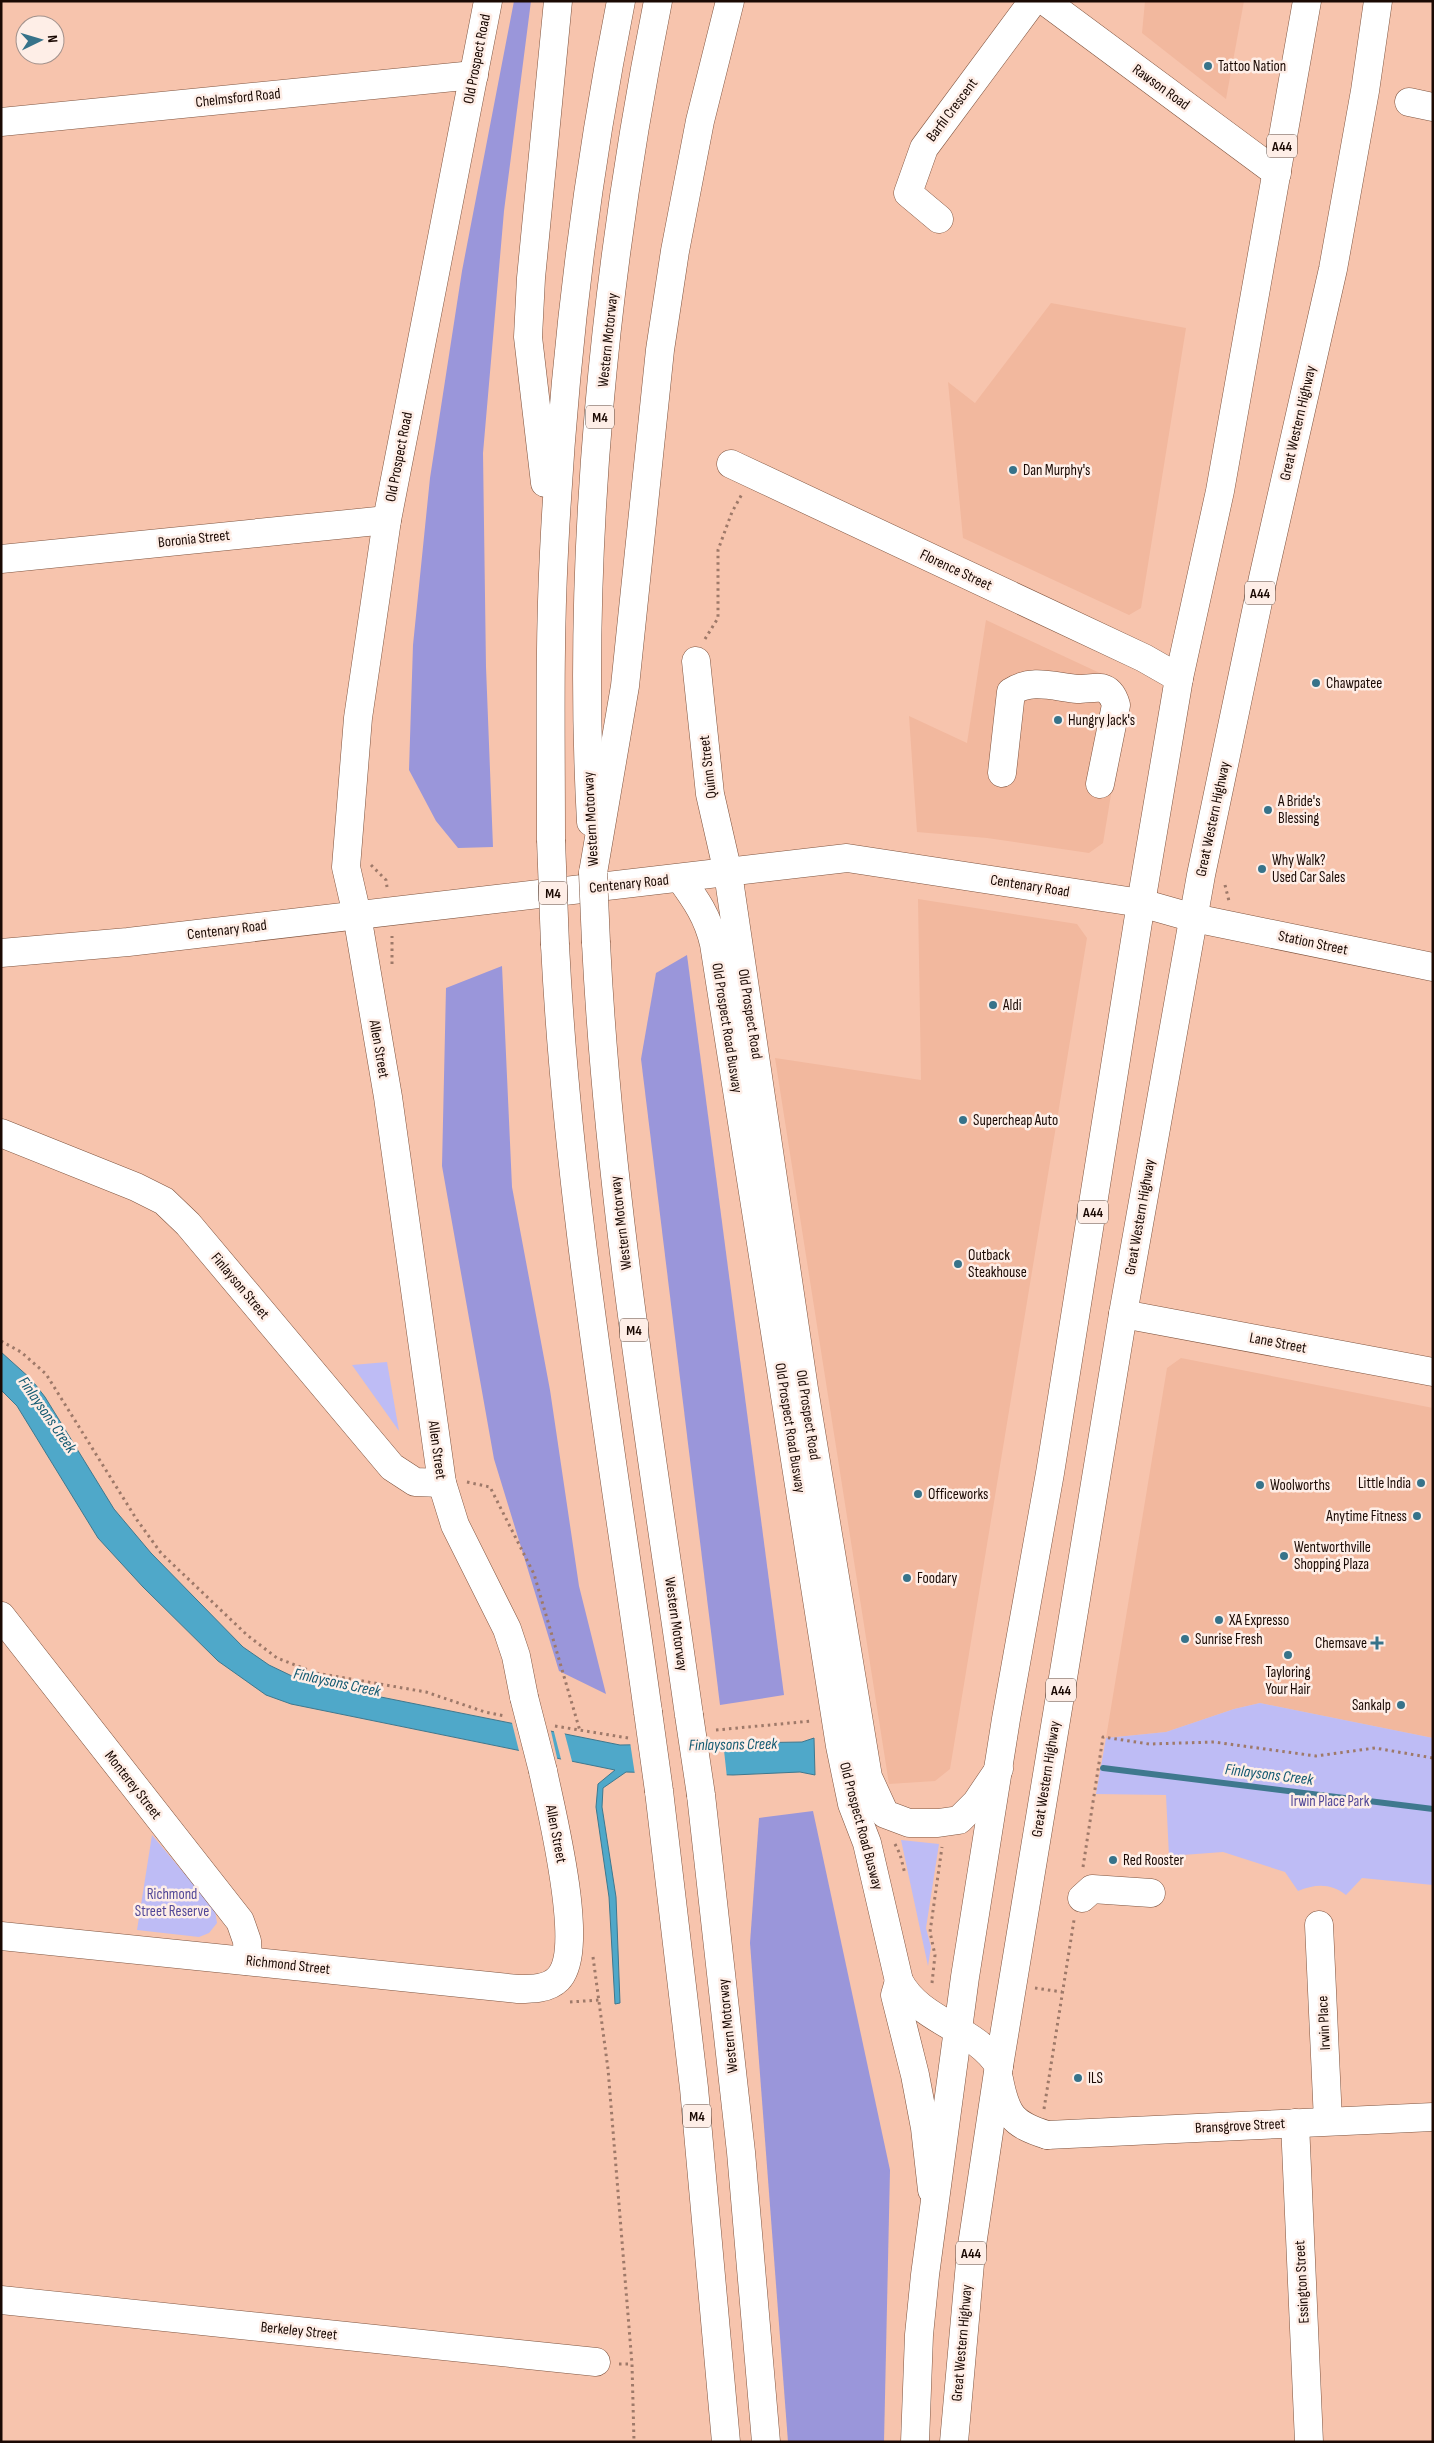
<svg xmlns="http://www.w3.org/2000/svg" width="1434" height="2443" font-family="'Sofia Sans Condensed',sans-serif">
<rect width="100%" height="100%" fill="#f7c4ad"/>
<g fill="#f2b89e">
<path d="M1145,1H1244L1226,99L1142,33Z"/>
<path d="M1051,303L1186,328L1141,608L1129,615L963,538L948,382L975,403Z"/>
<path d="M986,620L1117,681L1127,698L1103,843L1089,853L987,838L917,832L909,716L967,743Z"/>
<path d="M918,899L1077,924L1087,938L950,1769L935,1781L889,1784L775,1058L921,1080Z"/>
<path d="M1181,1358L1433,1408V1738L1260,1703L1234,1709L1166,1732L1106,1738L1167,1368Z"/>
</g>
<g fill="#bebcf5">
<path d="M387,1362L399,1431L352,1365Z"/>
<path d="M1260,1703L1433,1738V1885L1362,1878L1346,1895C1331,1883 1315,1884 1298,1891L1285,1872L1223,1852L1169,1856L1166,1795L1096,1794L1106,1738L1166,1732L1234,1709Z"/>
<path d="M152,1835L215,1910L217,1923L209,1933L199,1937L137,1930Z"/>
<path d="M901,1840L939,1844L926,1928L931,1947L928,1966Z"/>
</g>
<g fill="#9a96da">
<path d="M514,1H531L504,211L483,453L486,667L493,847L458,848L436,821L409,770L413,645L430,478L462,271Z"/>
<path d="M687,955L784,1695L720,1705L641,1059L656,973Z"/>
<path d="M502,966L512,1187L550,1390L579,1586L606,1694L559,1671L494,1459L442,1166L446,988Z"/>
<path d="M813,1811L890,2170L884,2442H788L750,1943L759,1818Z"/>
</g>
<path fill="#4fa8c9" stroke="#3f788e" d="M1,1352L31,1379L45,1397L114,1509L151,1553L243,1647L269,1665L294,1677L321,1685L620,1745L802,1742L814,1738L815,1775L800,1772L733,1775L626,1772L603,1788L602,1807L616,1897L620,2003L615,2004L609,1897L596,1807L598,1784L615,1770L291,1704L266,1695L218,1661L143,1587L98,1538L17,1406L1,1390Z"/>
<g fill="#f7c4ad">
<path d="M511,1719L550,1727L558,1762L520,1755Z"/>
<path d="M553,1728L564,1731L573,1765L562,1763Z"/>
<path d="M723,1741L727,1778L635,1775L630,1742Z"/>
</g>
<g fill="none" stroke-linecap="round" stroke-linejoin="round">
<path stroke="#3f788e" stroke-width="6" d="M1103,1768L1433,1809"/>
<g stroke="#7f543f" stroke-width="29">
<g id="minor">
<path d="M488,1L387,520L358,718L346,867L357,915L388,1097L442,1483L455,1525L507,1629L516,1656L524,1697"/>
<path d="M1045,1L1277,173"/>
<path d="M1409,102L1433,107"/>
<path d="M1,122L474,75"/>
<path d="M939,219L908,193L924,148L1033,1"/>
<path d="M731,464L1144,658L1179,678"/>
<path d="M1,559L387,520"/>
<path d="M696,661L710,794L728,873L804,1389L868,1777L885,1814L909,1823H938L959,1820L976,1803L999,1769"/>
<path d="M1002,773L1011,692C1031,678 1055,687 1078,689C1086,689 1095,687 1102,688C1110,690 1114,698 1116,705L1100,784"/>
<path d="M680,878C696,900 708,917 714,944L840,1746L852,1804L867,1843L899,1981C920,2022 976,2028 999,2066"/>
<path d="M1194,918L1433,967"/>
<path d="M1,1133L136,1187L164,1201L188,1224L392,1467L415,1482L442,1483"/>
<path d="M1123,1314L1433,1372"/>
<path d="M1,1616L240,1921L247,1941L248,1961"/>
<path d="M1082,1898L1092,1889L1151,1893"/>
<path d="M1319,1925L1328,2121"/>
<path d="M1,1936L518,1989C532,1989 548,1989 558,1979C587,1950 551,1811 543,1771"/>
<path d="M899,1981L895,1995L915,2075L925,2128L932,2190"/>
<path d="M1295,2123L1309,2442"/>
<path d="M1047,2135L1433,2117"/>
<path d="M1,2300L596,2362"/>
</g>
</g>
<g stroke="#7f543f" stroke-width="29">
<path id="major" d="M1,953L128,942L847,858L1141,903L1194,918"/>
</g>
<g stroke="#7f543f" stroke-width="29">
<g id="highway">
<path d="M545,483L528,337L531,278L558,1"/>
<path d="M591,822C576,552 605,266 658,1"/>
<path d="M551,840C551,744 549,647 554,552C563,367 585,182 621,1"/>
<path d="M593,873L625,686L660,350L675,251L700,121L730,1"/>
<path d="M596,943C609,1202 653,1459 689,1715"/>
<path d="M555,945C568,1203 613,1457 648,1712"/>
<path d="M659,1791L694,2088L726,2442"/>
<path d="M701,1795L741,2152L766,2442"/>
<path d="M999,2079C1006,2115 1012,2124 1047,2135"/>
<path d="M915,2442L919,2335L925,2275L965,1977L1006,1719L1050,1473L1141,903L1179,678L1220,491L1307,1"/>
<path d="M954,2442L971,2252L998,2072L1123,1314L1201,875L1263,578L1333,269L1365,91L1378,1"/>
</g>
</g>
<g stroke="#9e7969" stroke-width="3" stroke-dasharray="2.5 4" stroke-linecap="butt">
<path d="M705,639L718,618V550L732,512L742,494"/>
<path d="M371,865L386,880L387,887"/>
<path d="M1225,885L1229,901"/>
<path d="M392,964V936"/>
<path d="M1,1341L21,1352L46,1374L137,1520L161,1553L247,1635L277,1658L316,1673L426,1692L485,1712L505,1716"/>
<path d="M467,1482L490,1487L534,1574L580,1731"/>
<path d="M555,1726L628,1738"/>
<path d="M716,1730L812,1721"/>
<path d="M895,1844L900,1854L905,1874"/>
<path d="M1083,1867L1103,1737L1149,1744L1214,1742L1316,1756L1375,1748L1433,1758"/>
<path d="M593,1957L608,2069L632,2364L634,2442"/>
<path d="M932,1983L935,1955L930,1932L942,1847"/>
<path d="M1035,1988L1062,1992"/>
<path d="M570,2002L599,2000"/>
<path d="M1044,2109L1074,1920"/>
<path d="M619,2364H632"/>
</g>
<use href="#minor" stroke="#fff" stroke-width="28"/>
<use href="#major" stroke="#fff" stroke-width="28"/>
<use href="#highway" stroke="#fff" stroke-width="28"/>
<g stroke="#7f543f" stroke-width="29" stroke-linecap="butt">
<path id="minor-bridge" d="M524,1697L543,1771"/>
</g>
<g stroke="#7f543f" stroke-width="29" stroke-linecap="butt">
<g id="highway-bridge">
<path d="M551,840L555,945"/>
<path d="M593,873L596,943"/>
<path d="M648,1712L659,1791"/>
<path d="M689,1715L701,1795"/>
</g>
</g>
<use href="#minor-bridge" stroke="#fff" stroke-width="28"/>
<use href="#highway-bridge" stroke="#fff" stroke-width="28"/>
</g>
<g fill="#37738a" stroke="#feeee7" stroke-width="2">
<circle cx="1208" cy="66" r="5"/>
<circle cx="1013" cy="470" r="5"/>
<circle cx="1316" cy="683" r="5"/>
<circle cx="1058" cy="720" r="5"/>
<circle cx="1268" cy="810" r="5"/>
<circle cx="1262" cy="869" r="5"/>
<circle cx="993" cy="1005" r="5"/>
<circle cx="963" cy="1120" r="5"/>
<circle cx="958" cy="1264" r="5"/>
<circle cx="1421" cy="1483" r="5"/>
<circle cx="1260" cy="1485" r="5"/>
<circle cx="918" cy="1494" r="5"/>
<circle cx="1417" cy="1516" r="5"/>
<circle cx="1284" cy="1556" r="5"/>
<circle cx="907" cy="1578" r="5"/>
<circle cx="1219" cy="1620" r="5"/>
<circle cx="1185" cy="1639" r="5"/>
<path d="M1374.5 1635.5h5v5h5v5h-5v5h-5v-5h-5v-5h5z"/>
<circle cx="1288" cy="1655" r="5"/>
<circle cx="1401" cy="1705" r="5"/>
<circle cx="1113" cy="1860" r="5"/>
<circle cx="1078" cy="2078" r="5"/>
</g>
<g text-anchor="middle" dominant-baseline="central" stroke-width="5" stroke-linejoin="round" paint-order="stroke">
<g fill="#feeee7" stroke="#5e4e47" stroke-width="1">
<rect x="1267" y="134.5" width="30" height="23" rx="4"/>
<rect x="586" y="405.5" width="28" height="23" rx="4"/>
<rect x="1245" y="581.5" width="30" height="23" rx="4"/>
<rect x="539" y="881.5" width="28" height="23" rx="4"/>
<rect x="1078" y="1200.5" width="30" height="23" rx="4"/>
<rect x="620" y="1318.5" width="28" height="23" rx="4"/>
<rect x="1046" y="1678.5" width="30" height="23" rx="4"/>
<rect x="683" y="2104.5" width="28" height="23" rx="4"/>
<rect x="956" y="2241.5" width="30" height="23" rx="4"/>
</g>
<g font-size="14" font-weight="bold" fill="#1a0903">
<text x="1282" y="146">A44</text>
<text x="600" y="417">M4</text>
<text x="1260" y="593">A44</text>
<text x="553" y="893">M4</text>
<text x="1093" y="1212">A44</text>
<text x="634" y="1330">M4</text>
<text x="1061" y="1690">A44</text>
<text x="697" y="2116">M4</text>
<text x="971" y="2253">A44</text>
</g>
<g font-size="15" fill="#1a0903" stroke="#feeee7">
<text transform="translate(477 59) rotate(-79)">Old Prospect Road</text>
<text transform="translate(1161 87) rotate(36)">Rawson Road</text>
<text transform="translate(238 98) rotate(-6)">Chelmsford Road</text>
<text transform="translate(952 110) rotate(-53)">Barfil Crescent</text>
<text transform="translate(608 340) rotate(-84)">Western Motorway</text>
<text transform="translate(1298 423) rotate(-77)">Great Western Highway</text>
<text transform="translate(399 457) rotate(-79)">Old Prospect Road</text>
<text transform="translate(194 539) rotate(-6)">Boronia Street</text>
<text transform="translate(956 570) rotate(25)">Florence Street</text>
<text transform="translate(708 767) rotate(-97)">Quinn Street</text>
<text transform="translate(591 819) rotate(-93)">Western Motorway</text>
<text transform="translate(1213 819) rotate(-78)">Great Western Highway</text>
<text transform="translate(629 884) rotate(-6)">Centenary Road</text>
<text transform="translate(1030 886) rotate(9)">Centenary Road</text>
<text transform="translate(227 930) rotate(-7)">Centenary Road</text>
<text transform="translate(1313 943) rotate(12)">Station Street</text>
<text transform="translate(750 1014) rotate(81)">Old Prospect Road</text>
<text transform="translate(727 1028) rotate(81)">Old Prospect Road Busway</text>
<text transform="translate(379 1049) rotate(80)">Allen Street</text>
<text transform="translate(1140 1217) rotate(-80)">Great Western Highway</text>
<text transform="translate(621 1223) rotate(-97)">Western Motorway</text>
<text transform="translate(240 1286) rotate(50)">Finlayson Street</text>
<text transform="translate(1278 1343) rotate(11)">Lane Street</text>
<text transform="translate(808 1415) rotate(81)">Old Prospect Road</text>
<text transform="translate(790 1428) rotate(81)">Old Prospect Road Busway</text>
<text transform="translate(437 1450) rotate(82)">Allen Street</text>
<text transform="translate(676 1624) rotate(82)">Western Motorway</text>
<text transform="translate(1046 1779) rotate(-81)">Great Western Highway</text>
<text transform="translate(133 1785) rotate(52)">Monterey Street</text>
<text transform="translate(861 1826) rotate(75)">Old Prospect Road Busway</text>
<text transform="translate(556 1834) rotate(79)">Allen Street</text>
<text transform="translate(288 1965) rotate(6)">Richmond Street</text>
<text transform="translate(1324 2023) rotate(-93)">Irwin Place</text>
<text transform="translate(728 2026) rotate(-96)">Western Motorway</text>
<text transform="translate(1240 2126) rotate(-3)">Bransgrove Street</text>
<text transform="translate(1302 2282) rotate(-93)">Essington Street</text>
<text transform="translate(299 2331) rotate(6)">Berkeley Street</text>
<text transform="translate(962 2343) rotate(-85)">Great Western Highway</text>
</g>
<g font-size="15" fill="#1a0903" stroke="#feeee7" text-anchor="start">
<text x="1218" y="66">Tattoo Nation</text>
<text x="1023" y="470">Dan Murphy's</text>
<text x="1326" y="683">Chawpatee</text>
<text x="1068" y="720">Hungry Jack's</text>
<text x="1278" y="801">A Bride's<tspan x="1278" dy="17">Blessing</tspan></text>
<text x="1272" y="860">Why Walk?<tspan x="1272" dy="17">Used Car Sales</tspan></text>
<text x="1003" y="1005">Aldi</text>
<text x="973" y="1120">Supercheap Auto</text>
<text x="968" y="1255">Outback<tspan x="968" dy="17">Steakhouse</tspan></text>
<text x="1411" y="1483" text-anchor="end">Little India</text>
<text x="1270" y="1485">Woolworths</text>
<text x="928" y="1494">Officeworks</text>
<text x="1407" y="1516" text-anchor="end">Anytime Fitness</text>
<text x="1294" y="1547">Wentworthville<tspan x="1294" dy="17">Shopping Plaza</tspan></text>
<text x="917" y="1578">Foodary</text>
<text x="1229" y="1620">XA Expresso</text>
<text x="1195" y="1639">Sunrise Fresh</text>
<text x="1367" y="1643" text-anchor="end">Chemsave</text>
<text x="1288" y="1672" text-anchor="middle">Tayloring<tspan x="1288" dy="17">Your Hair</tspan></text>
<text x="1391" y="1705" text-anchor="end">Sankalp</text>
<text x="1123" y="1860">Red Rooster</text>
<text x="1088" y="2078">ILS</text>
</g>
<g font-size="15" fill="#514797" stroke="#feeee7">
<text x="1330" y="1801">Irwin Place Park</text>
<text x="172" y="1894">Richmond<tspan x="172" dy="17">Street Reserve</tspan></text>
</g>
<g font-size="16" font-style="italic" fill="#125971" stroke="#feeee7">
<text transform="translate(47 1415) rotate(55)">Finlaysons Creek</text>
<text transform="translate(337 1683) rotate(12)">Finlaysons Creek</text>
<text transform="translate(733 1745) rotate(-1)">Finlaysons Creek</text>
<text transform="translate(1269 1775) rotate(7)">Finlaysons Creek</text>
</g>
</g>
<rect width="1434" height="2443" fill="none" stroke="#1a0903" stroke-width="5"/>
<g transform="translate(40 40) rotate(85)"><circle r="24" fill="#feeee7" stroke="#a3928c"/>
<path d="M0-4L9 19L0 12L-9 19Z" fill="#37738a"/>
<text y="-8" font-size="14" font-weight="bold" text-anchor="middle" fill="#1a0903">N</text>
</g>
</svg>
